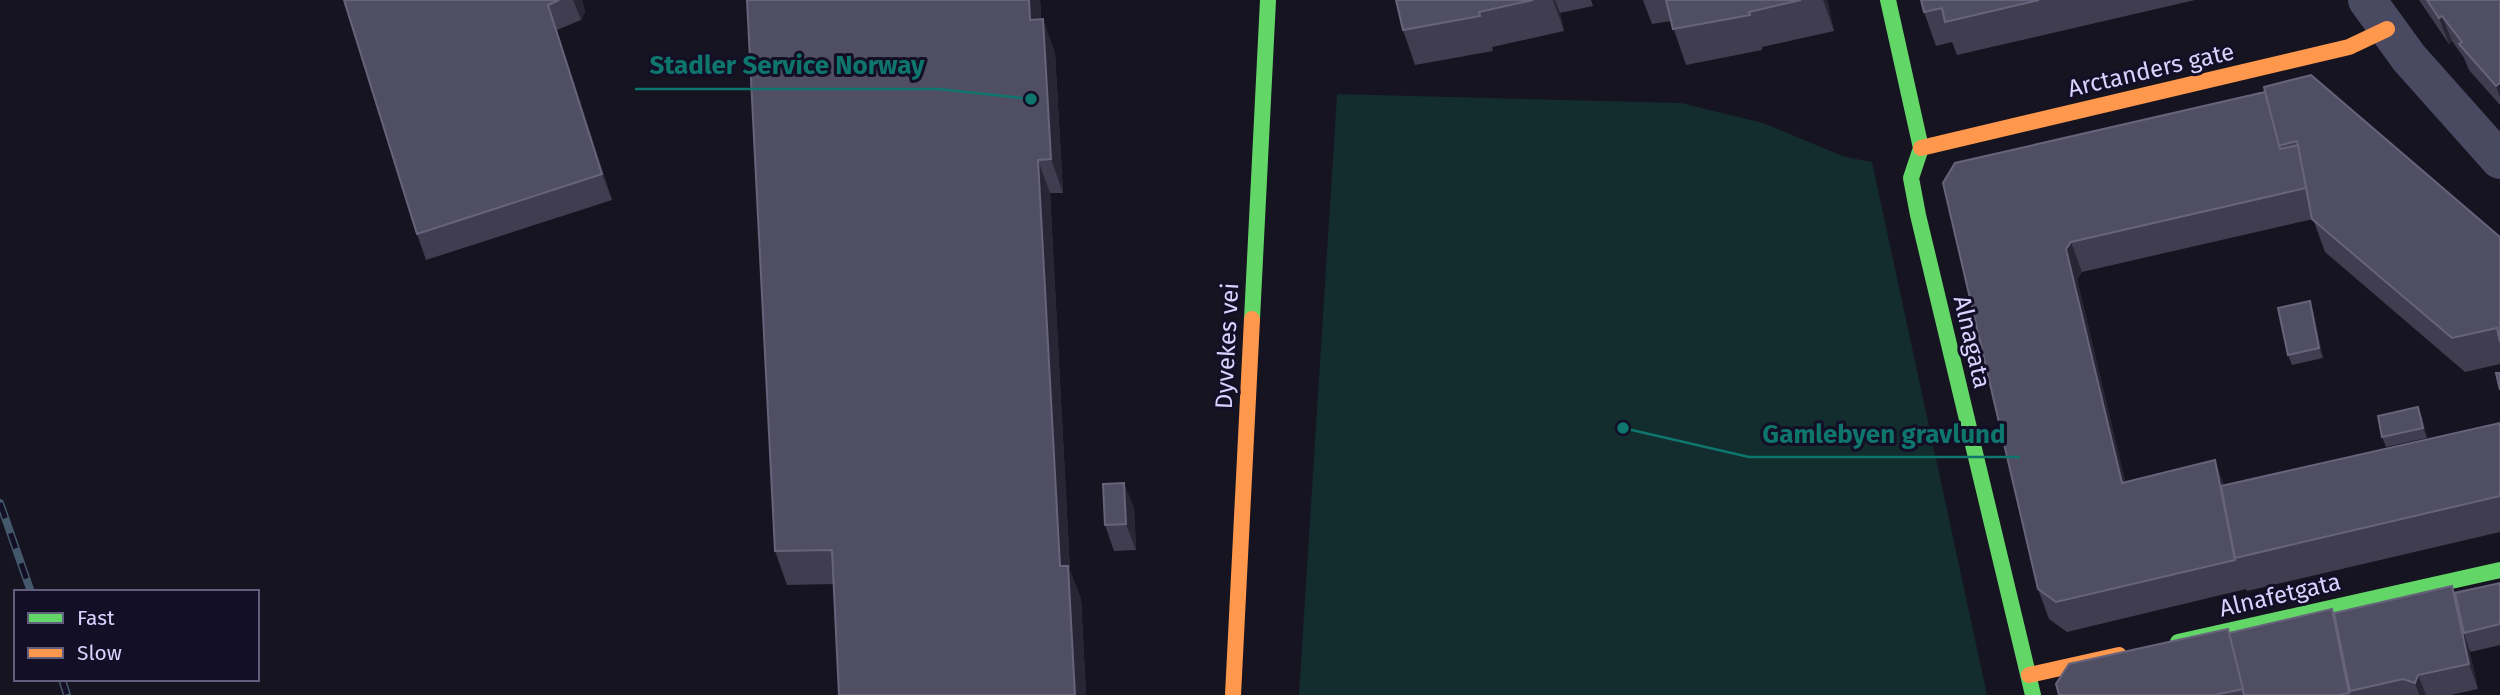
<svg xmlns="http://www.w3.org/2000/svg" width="2500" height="695" font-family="'Fira Sans',sans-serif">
<rect width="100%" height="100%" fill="#161421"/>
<path fill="#132c2d" d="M1337,94L1681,103L1763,123L1845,157L1872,162L1987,695H1299Z"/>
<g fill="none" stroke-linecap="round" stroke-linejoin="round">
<path stroke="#4a4962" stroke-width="38" d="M2367,0L2409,58L2500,160"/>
<g stroke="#63d668" stroke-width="16">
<path d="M1888,0L1921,148L1911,178L1918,215L2033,695"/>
<path d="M1252,319L1268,0"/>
<path d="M2178,642L2500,570"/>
</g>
<g stroke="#ff974d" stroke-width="16">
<path d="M1921,148L2349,47L2387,29"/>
<path d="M2029,675L2119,655"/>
<path d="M1233,695L1252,319"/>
</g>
<g stroke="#43596b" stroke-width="8">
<g id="rail">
<path d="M0,503L31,592"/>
<path d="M62,679L67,695"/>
</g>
</g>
<use href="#rail" stroke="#130f26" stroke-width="5" stroke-dasharray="16" stroke-linecap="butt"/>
</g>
<g fill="#403d50">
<path d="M344,0H582L585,12L581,20L557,30L612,200L426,260L417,234Z"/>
<path d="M747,0H1040L1041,19L1055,53L1063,193H1050L1070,571L1081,599L1086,695H839L834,584L787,585L775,551Z"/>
<path d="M1396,0H1591L1593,6L1560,13L1564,31L1492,47L1493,51L1415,65L1403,30Z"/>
<path d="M1643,0H1827L1834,31L1762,47V50L1686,65L1671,21L1652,24Z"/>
<path d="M1921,0H2195L1957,55L1952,42L1936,46L1924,12Z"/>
<path d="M2419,0H2500V105L2469,70L2464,58L2452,41L2449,44Z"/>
<path d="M2265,92L2500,237V364L2465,372L2325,252L2313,219L2082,272L2077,279L2125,482L2225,485L2500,423V532L2247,591L2246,589L2067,632L2049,619L2038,589L1955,163Z"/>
<path d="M2313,311L2323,358L2292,365L2288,355Z"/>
<path d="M2422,417L2427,438L2386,447L2382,437Z"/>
<path d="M1134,508L1136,550L1114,551L1105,525Z"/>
<path d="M2500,583V645L2471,652L2469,649L2478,689L2451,695H2059L2229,633L2332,609L2334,613Z"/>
</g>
<g fill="#282635">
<path d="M573,0H582L585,12L581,20Z"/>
<path d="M1029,0H1040L1043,54L1030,20Z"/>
<path d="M1553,0H1555L1560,13L1564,31Z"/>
<path d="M1823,0H1827L1834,31Z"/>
<path d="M548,5L557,30L612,200L602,174Z"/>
<path d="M2442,16L2452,41L2449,44L2439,18Z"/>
<path d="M1043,19L1055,53L1063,193L1051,159Z"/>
<path d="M2500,83V97L2496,86Z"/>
<path d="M1038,160L1050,193L1070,571L1081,599L1086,695H1075L1060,566Z"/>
<path d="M2071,242L2082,272L2077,279L2133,513L2122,483L2066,249Z"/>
<path d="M2310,301L2313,311L2323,358L2319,348Z"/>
<path d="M2418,407L2422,417L2427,438L2423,428Z"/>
<path d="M2215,460L2226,490L2235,558Z"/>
<path d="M1124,483L1134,508L1136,550L1126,524Z"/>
<path d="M2452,586L2462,612L2464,633L2469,649L2478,689L2469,664Z"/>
<path d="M2418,675L2426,695H2419L2415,683Z"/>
</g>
<g fill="#504e63" stroke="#66637b" stroke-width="2">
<path d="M344,0H559L548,5L602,174L417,234Z"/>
<path d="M747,0H1029L1030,20L1043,19L1051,159L1038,160L1060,566H1068L1075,695H839L832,550L775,551Z"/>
<path d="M1396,0H1533L1479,12L1480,16L1403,30Z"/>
<path d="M1666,0H1801L1749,12L1750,15L1673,29Z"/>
<path d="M1921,0H2039L1945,22L1942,8L1924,12Z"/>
<path d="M2427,0H2500V83L2496,86L2459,44L2462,42L2442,16L2439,18Z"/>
<path d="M2311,75L2500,237V342L2497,328L2452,338L2312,219L2297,141L2278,146L2264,87Z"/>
<path d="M2265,92L2280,149L2298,145L2306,188L2071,242L2066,249L2122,483L2215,460L2235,560L2056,602L2038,589L1943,183L1955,163Z"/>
<path d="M2310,301L2319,348L2288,355L2278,308Z"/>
<path d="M2496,373H2500V390Z"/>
<path d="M2418,407L2423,428L2382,437L2378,416Z"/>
<path d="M2500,423V496L2235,558L2221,486Z"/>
<path d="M1124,483L1126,524L1105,525L1103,484Z"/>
<path d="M2500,583V624L2464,633L2455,593Z"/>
<path d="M2452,586L2469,664L2418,675L2415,683L2403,679L2350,691L2334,613Z"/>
<path d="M2332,609L2349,693L2339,695H2244L2229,633Z"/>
<path d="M2228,629L2243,689L2214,695H2059L2056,684L2069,664Z"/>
</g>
<g text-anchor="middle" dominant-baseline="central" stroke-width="6" stroke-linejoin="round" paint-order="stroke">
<g font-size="24" fill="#d9d4ff" stroke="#130f26">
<text transform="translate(2151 70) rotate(-13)">Arctanders gate</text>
<text transform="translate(1972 342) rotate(77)">Alnagata</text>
<text transform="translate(1227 346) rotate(-87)">Dyvekes vei</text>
<text transform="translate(2280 595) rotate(-13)">Alnafetgata</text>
</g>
</g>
<path fill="none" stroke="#0f766e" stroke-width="2.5" d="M1031 99L938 89H635M1623 428L1749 457H2020"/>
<g fill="#0f766e" stroke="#130f26" stroke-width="2.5">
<circle cx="1031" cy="99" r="7"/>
<circle cx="1623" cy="428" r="7"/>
</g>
<g font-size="26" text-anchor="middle" font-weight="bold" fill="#0f766e" stroke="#130f26" stroke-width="6" stroke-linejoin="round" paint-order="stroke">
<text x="787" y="74">Stadler Service Norway</text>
<text x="1884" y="443">Gamlebyen gravlund</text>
</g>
<rect x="14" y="590" width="245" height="91" fill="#130f26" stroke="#625e7d" stroke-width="2"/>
<rect x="28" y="613" width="35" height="10" fill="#63d668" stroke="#625e7d" stroke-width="2"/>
<text x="77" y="625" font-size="21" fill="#d9d4ff">Fast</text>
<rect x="28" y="648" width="35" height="10" fill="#ff974d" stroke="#625e7d" stroke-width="2"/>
<text x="77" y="660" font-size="21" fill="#d9d4ff">Slow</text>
</svg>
